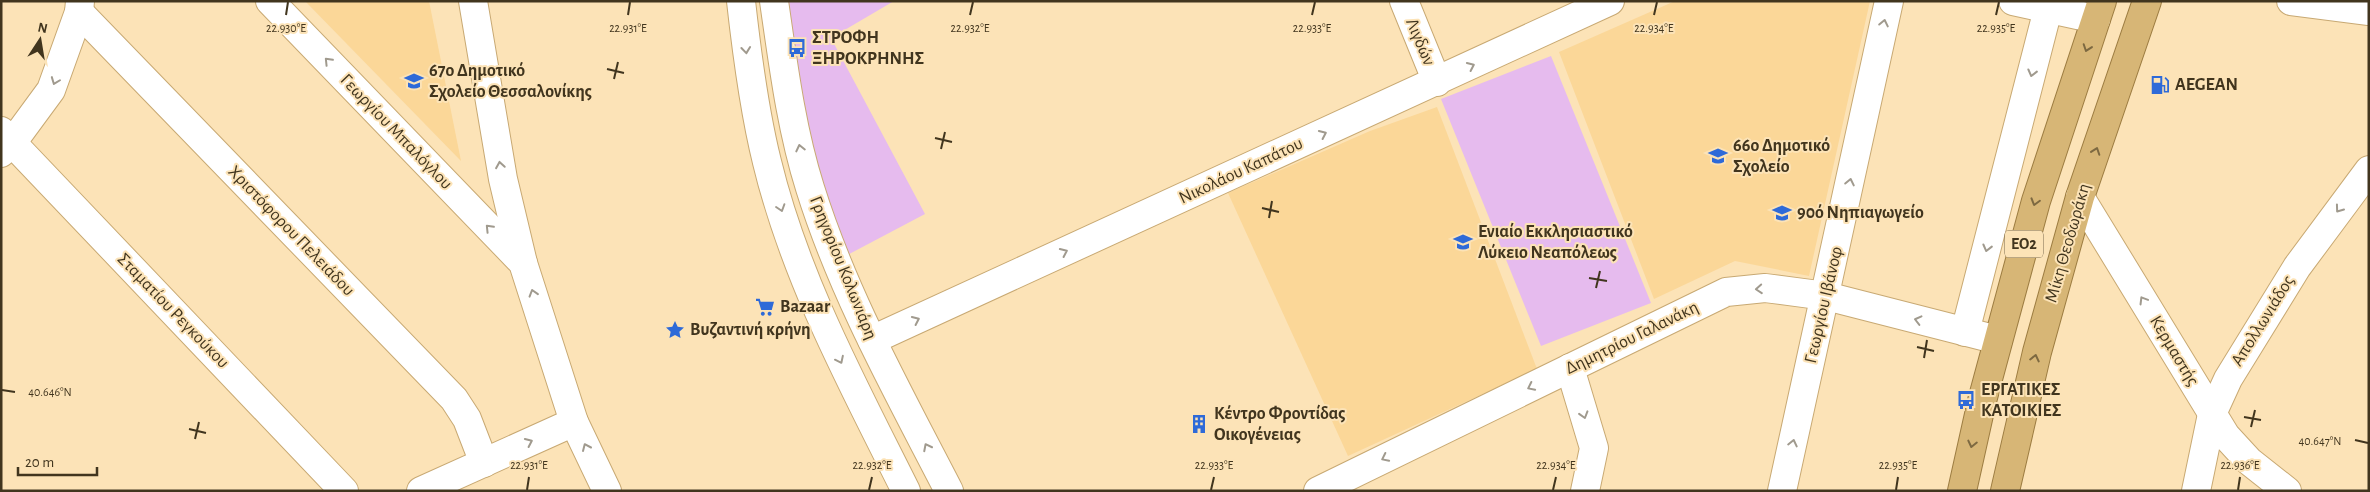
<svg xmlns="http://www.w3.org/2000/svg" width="2370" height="492" font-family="'Alegreya Sans',sans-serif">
<rect width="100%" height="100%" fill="#fce3b7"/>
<g fill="#fbd798">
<path d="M305,1H429L461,161Z"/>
<path d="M1675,1H1870L1809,276L1735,261L1654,299L1559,52Z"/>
<path d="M1437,107L1537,369L1348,456L1228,193L1370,131Z"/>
</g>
<g fill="#e6bbee">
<path d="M776,1H894L831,38L925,214L836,261Z"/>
<path d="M1551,56L1651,303L1541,346L1441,99Z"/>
</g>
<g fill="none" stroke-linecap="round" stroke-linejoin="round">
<g stroke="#c8a973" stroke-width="30">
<g id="minor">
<path d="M473,1L503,179L523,263"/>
<path d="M1404,1L1437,82"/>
<path d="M2013,1L2096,19"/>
<path d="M79,12L454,399L467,419L484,463"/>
<path d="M1,131L344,491"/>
<path d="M1,153L12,143L51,90L79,12L80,1"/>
<path d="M2080,197L2226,436L2249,461L2287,491"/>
<path d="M1965,332L2048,9"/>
<path d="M872,340L1610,1"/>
<path d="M1570,368L1594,448L1585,491"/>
<path d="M421,491L574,422"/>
<path d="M1318,491L1726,292L1765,288L1826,296L1998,340"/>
<path d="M1782,491L1889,1"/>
<path d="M2196,491L2212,414L2228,379L2297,267L2369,170"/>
</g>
</g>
<g stroke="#c8a973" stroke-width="30">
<g id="tertiary">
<path d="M270,1L523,263L574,422L607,491"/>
<path d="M2291,1L2369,11"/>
</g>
</g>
<g stroke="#c8a973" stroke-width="30">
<g id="secondary">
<path d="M741,1C747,55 754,110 767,162C795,278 853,385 906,491"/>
<path d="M774,1C783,63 791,128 810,188C843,294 898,392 949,491"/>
</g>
</g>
<g stroke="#9c7c41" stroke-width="30">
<g id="trunk">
<path d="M1962,491L1982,401L2036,201L2102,1"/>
<path d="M2005,491L2037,352L2080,197L2147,1"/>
</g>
</g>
<use href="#minor" stroke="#fff" stroke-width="28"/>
<use href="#tertiary" stroke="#fff" stroke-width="28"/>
<use href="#secondary" stroke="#fff" stroke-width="28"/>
<use href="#trunk" stroke="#d7b676" stroke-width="28"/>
</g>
<defs><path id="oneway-chevron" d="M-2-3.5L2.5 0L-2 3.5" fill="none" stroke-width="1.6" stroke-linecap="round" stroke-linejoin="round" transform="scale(1.25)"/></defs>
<g stroke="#a09a8e">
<use href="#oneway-chevron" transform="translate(1884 23) rotate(-78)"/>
<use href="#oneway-chevron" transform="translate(746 50) rotate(84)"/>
<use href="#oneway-chevron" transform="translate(328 61) rotate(-134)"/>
<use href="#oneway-chevron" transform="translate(1471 66) rotate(-25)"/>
<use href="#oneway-chevron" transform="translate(2032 73) rotate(104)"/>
<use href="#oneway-chevron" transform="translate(55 81) rotate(111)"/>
<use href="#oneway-chevron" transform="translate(1323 134) rotate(-25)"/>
<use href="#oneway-chevron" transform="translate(800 148) rotate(-103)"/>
<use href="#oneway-chevron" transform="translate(500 165) rotate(-99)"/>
<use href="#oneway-chevron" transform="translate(1850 182) rotate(-78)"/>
<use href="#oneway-chevron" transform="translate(781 208) rotate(72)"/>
<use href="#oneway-chevron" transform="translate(2339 209) rotate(126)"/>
<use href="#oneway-chevron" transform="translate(489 228) rotate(-134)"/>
<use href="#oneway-chevron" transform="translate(1987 248) rotate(104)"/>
<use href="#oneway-chevron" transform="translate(1064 252) rotate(-25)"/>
<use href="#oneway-chevron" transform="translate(1759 289) rotate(176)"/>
<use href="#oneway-chevron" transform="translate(533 293) rotate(-107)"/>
<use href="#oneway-chevron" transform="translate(2143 300) rotate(-121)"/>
<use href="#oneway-chevron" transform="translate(916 320) rotate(-25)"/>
<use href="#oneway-chevron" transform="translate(1918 320) rotate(-166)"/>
<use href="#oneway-chevron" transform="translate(840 360) rotate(64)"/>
<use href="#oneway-chevron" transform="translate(1531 387) rotate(154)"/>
<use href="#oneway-chevron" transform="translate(1584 415) rotate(73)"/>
<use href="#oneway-chevron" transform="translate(529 442) rotate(-25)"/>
<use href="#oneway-chevron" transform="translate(1793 443) rotate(-77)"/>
<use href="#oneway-chevron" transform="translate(586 447) rotate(-114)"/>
<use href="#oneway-chevron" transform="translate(927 447) rotate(-117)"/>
<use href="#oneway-chevron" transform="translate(1385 458) rotate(154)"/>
</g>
<g stroke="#7d6941">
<use href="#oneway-chevron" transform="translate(2087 48) rotate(109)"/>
<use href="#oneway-chevron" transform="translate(2096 151) rotate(-71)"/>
<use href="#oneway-chevron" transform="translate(2035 202) rotate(106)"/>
<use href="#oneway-chevron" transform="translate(2035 358) rotate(-77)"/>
<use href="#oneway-chevron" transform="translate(1972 444) rotate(103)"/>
</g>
<path fill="none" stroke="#41351e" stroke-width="2" d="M286,15L288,2M628,15L630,2M970,15L973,2M1312,15L1315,2M1654,15L1657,2M1996,15L1999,2M607,69L624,73M614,79L618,62M935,138L952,142M941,149L945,132M1262,208L1279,212M1269,218L1272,201M1589,278L1607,281M1596,288L1600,271M1917,347L1934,351M1924,358L1927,340M2,390L15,392M2244,417L2261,420M2251,427L2255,410M189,429L206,433M195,439L199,422M2355,440L2368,443M527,490L529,477M869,490L872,477M1211,490L1214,477M1553,490L1556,477M1896,490L1898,477M2238,490L2240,477"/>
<defs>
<g id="bus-bare" transform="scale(1.5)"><path d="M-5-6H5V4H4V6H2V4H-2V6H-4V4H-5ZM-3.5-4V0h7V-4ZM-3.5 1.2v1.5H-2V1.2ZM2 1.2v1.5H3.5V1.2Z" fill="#2e6ad8" stroke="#fce3b7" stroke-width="2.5" paint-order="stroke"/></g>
<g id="school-bare" transform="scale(1.5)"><path d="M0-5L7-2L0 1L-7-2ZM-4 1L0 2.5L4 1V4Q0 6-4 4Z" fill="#2e6ad8" stroke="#fce3b7" stroke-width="2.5" paint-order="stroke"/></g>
<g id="fuel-bare" transform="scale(1.5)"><path d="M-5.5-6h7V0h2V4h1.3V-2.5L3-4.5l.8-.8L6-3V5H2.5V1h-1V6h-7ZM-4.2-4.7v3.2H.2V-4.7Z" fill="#2e6ad8" stroke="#fce3b7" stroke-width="2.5" paint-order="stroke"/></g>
<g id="supermarket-bare" transform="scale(1.5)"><path d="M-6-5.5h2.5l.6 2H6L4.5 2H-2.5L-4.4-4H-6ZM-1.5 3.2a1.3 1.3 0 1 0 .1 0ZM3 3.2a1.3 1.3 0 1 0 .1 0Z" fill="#2e6ad8" stroke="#fce3b7" stroke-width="2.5" paint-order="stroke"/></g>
<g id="sight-bare" transform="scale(1.5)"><path d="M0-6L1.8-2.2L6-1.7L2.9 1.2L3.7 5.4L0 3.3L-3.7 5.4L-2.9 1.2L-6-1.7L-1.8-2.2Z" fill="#2e6ad8" stroke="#fce3b7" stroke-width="2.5" paint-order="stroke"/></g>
<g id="building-bare" transform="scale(1.5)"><path d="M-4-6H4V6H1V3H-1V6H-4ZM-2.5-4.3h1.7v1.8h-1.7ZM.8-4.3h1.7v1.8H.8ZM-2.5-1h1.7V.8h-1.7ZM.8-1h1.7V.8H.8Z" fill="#2e6ad8" stroke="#fce3b7" stroke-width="2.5" paint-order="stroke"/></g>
</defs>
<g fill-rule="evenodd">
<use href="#bus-bare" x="797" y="48"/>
<use href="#school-bare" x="414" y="81"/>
<use href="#fuel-bare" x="2160" y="85"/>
<use href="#school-bare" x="1718" y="156"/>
<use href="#school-bare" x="1782" y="213"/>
<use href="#school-bare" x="1463" y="242"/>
<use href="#supermarket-bare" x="765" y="307"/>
<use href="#sight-bare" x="675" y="330"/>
<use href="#bus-bare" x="1966" y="400"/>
<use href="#building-bare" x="1199" y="424"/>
</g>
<g text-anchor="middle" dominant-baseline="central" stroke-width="4" stroke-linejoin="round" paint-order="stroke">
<rect fill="#fce3b7" stroke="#79694c" stroke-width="1" x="2005" y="230.5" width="38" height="27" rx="4"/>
<g font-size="16" font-weight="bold" fill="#41351e">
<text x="2024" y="244">ΕΟ2</text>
</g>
<g font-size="18" font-weight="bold" fill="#41351e" stroke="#fce3b7" text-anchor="start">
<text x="812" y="38">ΣΤΡΟΦΗ<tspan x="812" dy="21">ΞΗΡΟΚΡΗΝΗΣ</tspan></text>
<text x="429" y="71">67ο Δημοτικό<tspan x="429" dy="21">Σχολείο Θεσσαλονίκης</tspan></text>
<text x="2175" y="85">AEGEAN</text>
<text x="1733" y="146">66ο Δημοτικό<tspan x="1733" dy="21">Σχολείο</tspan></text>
<text x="1797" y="213">90ό Νηπιαγωγείο</text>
<text x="1478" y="232">Ενιαίο Εκκλησιαστικό<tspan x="1478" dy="21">Λύκειο Νεαπόλεως</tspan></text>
<text x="780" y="307">Bazaar</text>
<text x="690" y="330">Βυζαντινή κρήνη</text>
<text x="1981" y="390">ΕΡΓΑΤΙΚΕΣ<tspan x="1981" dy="21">ΚΑΤΟΙΚΙΕΣ</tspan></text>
<text x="1214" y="414">Κέντρο Φροντίδας<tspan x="1214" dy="21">Οικογένειας</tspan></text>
</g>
<g font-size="18" fill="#41351e" stroke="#fce3b7">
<text transform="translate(1420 42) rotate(67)">Λιγδών</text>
<text transform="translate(396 132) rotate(46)">Γεωργίου Μπαλόγλου</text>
<text transform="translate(1241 171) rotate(-25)">Νικολάου Καπάτου</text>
<text transform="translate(291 231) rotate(46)">Χριστόφορου Πελειάδου</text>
<text transform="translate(2068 243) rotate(-74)">Μίκη Θεοδωράκη</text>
<text transform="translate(843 268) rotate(68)">Γρηγορίου Κολωνιάρη</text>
<text transform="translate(1824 305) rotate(-77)">Γεωργίου Ιβάνοφ</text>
<text transform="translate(173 311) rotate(46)">Σταματίου Ρεγκούκου</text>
<text transform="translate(2263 321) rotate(-58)">Απολλωνιάδος</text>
<text transform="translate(1632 338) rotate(-26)">Δημητρίου Γαλανάκη</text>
<text transform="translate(2174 351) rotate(59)">Κερμαστής</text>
</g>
</g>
<g font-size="12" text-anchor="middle" fill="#41351e" stroke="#fce3b7" stroke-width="4" stroke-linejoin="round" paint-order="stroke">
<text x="286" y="32">22.930°E</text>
<text x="628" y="32">22.931°E</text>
<text x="970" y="32">22.932°E</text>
<text x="1312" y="32">22.933°E</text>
<text x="1654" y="32">22.934°E</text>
<text x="1996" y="32">22.935°E</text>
<text x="50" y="396">40.646°N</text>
<text x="2320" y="445">40.647°N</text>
<text x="529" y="469">22.931°E</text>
<text x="872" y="469">22.932°E</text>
<text x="1214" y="469">22.933°E</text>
<text x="1556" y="469">22.934°E</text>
<text x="1898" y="469">22.935°E</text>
<text x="2240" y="469">22.936°E</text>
</g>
<rect width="2370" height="492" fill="none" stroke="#41351e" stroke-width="5"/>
<g transform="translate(40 40) rotate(12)" stroke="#fce3b7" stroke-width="4" paint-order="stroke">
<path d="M0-4L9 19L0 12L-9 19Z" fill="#41351e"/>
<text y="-8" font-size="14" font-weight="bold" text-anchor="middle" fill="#41351e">N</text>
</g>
<path d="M18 467v8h79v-8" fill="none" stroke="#41351e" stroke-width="2.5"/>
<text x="25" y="467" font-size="15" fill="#41351e" stroke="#fce3b7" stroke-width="4" paint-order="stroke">20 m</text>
</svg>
